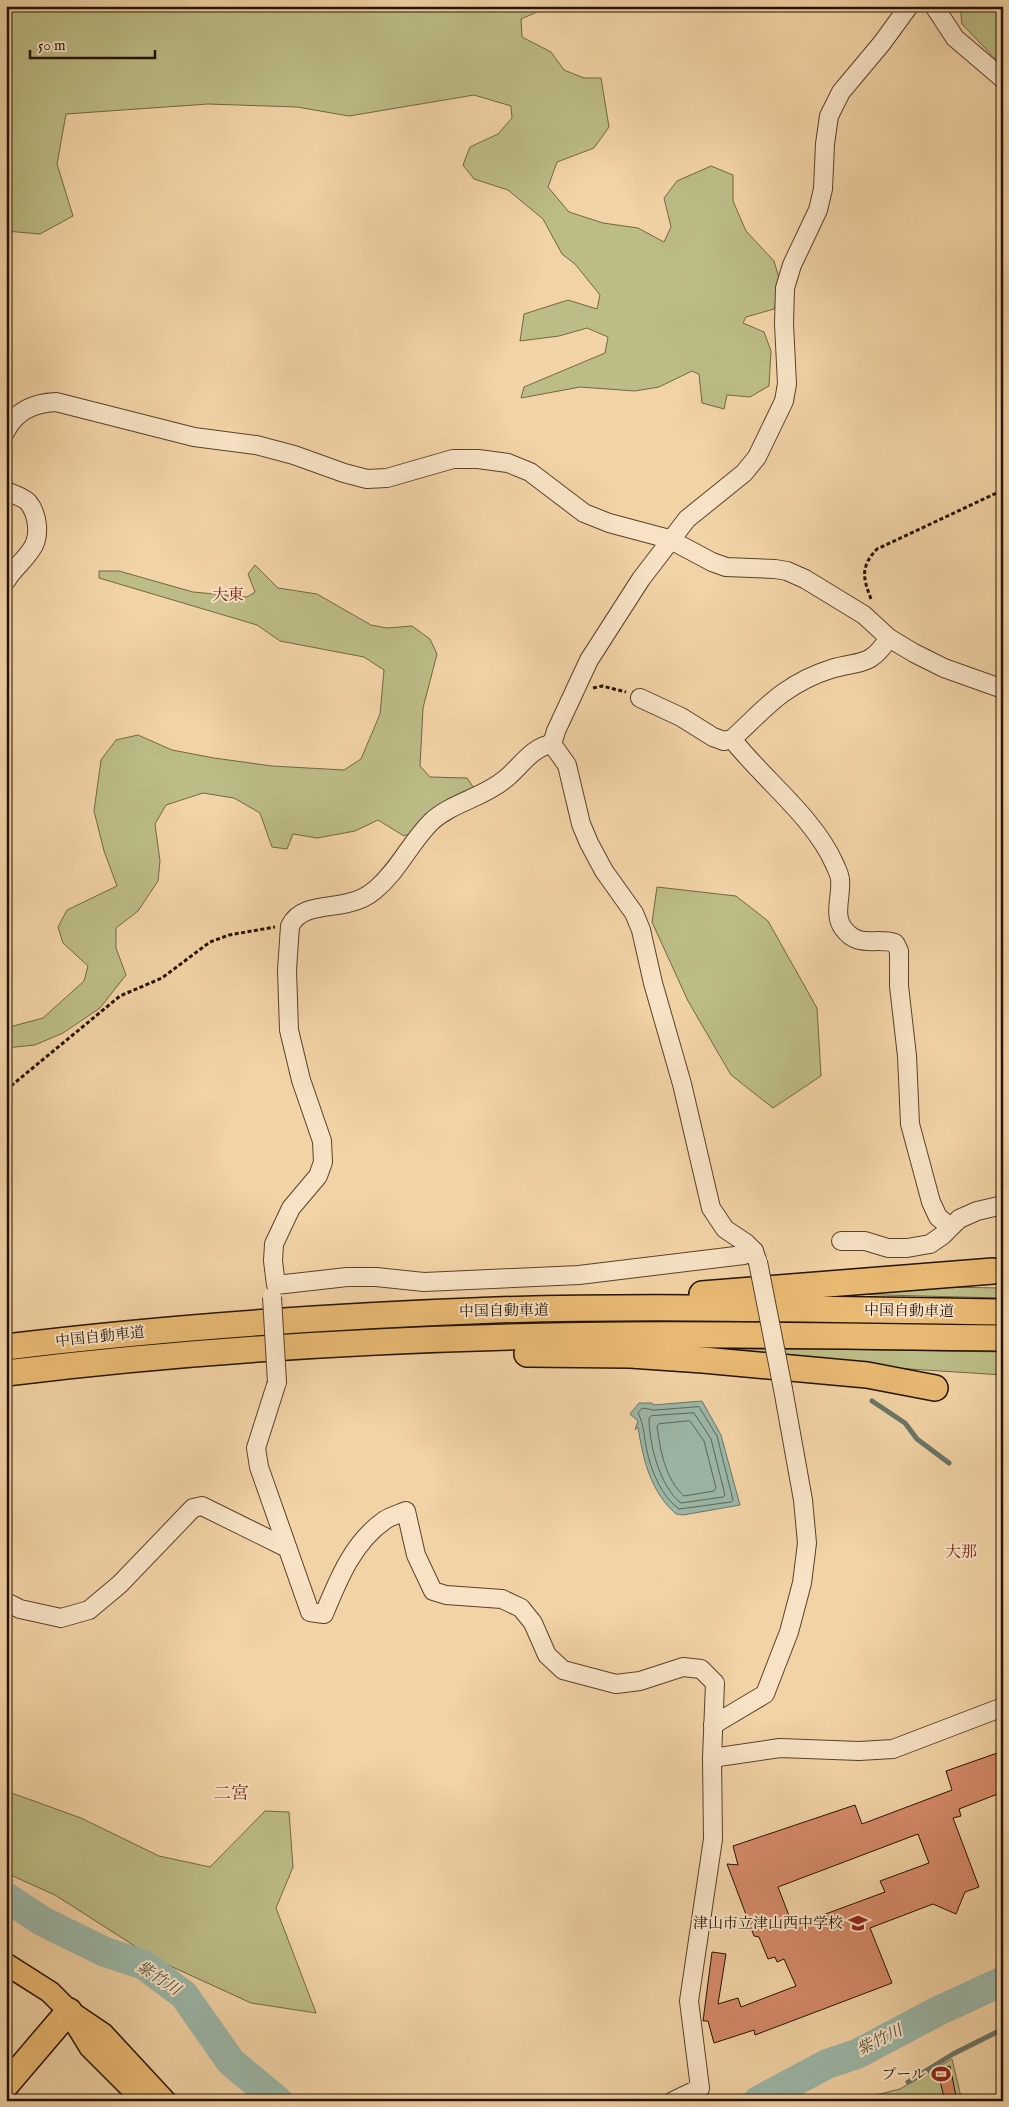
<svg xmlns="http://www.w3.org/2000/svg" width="1009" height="2107" font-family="'IM FELL English','Noto Serif JP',serif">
<rect width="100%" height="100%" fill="#f2d3a6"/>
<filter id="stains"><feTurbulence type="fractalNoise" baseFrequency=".004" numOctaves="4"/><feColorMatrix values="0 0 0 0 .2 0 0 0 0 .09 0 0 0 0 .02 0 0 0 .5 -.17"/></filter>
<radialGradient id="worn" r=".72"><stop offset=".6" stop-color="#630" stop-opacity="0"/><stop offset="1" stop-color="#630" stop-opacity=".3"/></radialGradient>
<g fill="#bcbc86" stroke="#706744">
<path d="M6,6H551L521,19L522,37L551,52L564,70L584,78H601L609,127L594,148L557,162L548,187L569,212L603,223L638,228L664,242L671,227L664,198L677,181L711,166L733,175V201L746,231L774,261L781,285L774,309L746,317L743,323L764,332L771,351L769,386L750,397L727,395L724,409L702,403L699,374L692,371L659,387L635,391L580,387L521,398L524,387L605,353L608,337L587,328L559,336L520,341L524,314L568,300L597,309L600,295L575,264L562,254L543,219L508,190L474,179L463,165L470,147L498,134L512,118L511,106L474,95L349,116L297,107L208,104L66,114L57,164L73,216L40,234L6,231Z"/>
<path d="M960,6H1003V67L962,24Z"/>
<path d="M255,565L278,588L317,594L371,625L387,628L412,626L430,639L437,654L423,708L420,766L430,777L467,778L474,788L419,830L404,836L378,820L355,831L317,838L293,834L287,849L272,847L260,813L234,798L203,793L166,805L155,824L160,861L158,881L138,911L116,928V948L126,975L100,1008L63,1033L35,1045L6,1048V1028L43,1018L84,981L88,966L63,943L58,927L67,910L117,886L104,851L94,811L101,760L116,740L138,735L172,750L214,758L272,766L344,770L361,759L380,714L384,670L364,657L280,641L257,625L99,578V571H119L193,592L247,597L255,592L248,574Z"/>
<path d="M657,887L736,896L768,921L817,1008L821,1076L773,1108L731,1075L688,1001L652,922Z"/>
<path d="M938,1287L1003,1288V1298L842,1294Z"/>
<path d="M720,1349H828L1003,1352V1375L878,1367Z"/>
<path d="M6,1791L81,1818L159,1856L210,1867L265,1811L289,1812L293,1867L276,1908L316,2013L251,2003L155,1959L55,1895L6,1873Z"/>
<path d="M952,2059L962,2101H877L876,2095L900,2089Z"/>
</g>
<path fill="#9bb7a8" stroke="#6b7566" d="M702,1401L721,1435L740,1505L683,1515L676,1514C650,1491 643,1459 638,1427L635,1430L638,1421L630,1414L639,1403H652L653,1405Z"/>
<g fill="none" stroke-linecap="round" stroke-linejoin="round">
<g stroke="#606455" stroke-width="1">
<path d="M699,1407L717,1436L733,1500L731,1502L679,1509C662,1497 651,1471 647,1451C644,1437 644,1424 638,1413L642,1408L654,1410Z"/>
<path d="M694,1413L711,1439L725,1495L723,1497L681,1503C660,1487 649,1444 649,1418L651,1416Z"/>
<path d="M690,1421L704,1441L716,1488L714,1491L684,1496C665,1479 660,1449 657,1426L659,1424Z"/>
</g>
<g stroke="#6b7566" stroke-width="5">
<path d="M872,1401L905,1423L917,1439L949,1463"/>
<path d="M908,2082L953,2054L1003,2029"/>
</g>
<g stroke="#9bb7a8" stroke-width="30">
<path d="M6,1897L42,1921L105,1952L144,1965L184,1995L231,2062L278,2101"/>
<path d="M758,2101L827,2064L857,2054L938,2011L1003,1981"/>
</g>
</g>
<g fill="#d68a6a" stroke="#241202" fill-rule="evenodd">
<path d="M1003,1751V1792L959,1809L961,1816L953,1818L979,1887L965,1892L956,1914L933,1904L870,1928L892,1983L755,2035L754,2030L714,2043L708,2021H703L712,1952L726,1954L718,2004L738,1998L741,2007L796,1986L784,1959L777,1962L775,1957L768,1959L759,1937L754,1936L727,1864L738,1865L733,1846L855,1805L862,1824L952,1790L946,1771ZM918,1834L929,1863L880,1881L885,1892L793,1926L778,1887Z"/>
<path d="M950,2066L957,2101H945L937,2069Z"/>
</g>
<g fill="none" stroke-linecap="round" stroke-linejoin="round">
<g stroke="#58422b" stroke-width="20">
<g id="minor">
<path d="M934,6L955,38L1003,79"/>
<path d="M6,431C16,410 35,403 56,402L194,437L256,445L294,455L344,473L367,479L387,478L453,459H478L508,463L530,472L584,513L609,523L669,539L712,562L726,567L775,569L787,571L805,579L864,615L889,638L914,653L944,668L1003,689"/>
<path d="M6,491C13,494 23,497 28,502C38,514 41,537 31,550C24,561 13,569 6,581"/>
<path d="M640,698L681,717L713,737L724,741L732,739C749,724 765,706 783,693C797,683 815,674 831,669C861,660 869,668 889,638"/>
<path d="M732,739C764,780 814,817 835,865C837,870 840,875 840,880C842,894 833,915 843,928C858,949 875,937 895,943L899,951V986L907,1056L910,1124L931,1202L938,1217L950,1227"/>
<path d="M552,744C531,747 520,768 504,780C482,798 451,803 431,822C410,843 398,871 375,890C368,896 357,901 348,903C328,908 300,905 290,926L287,970L289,1030L301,1080L322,1141L323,1162L318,1176L291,1208L274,1244L273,1261L276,1285L347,1277H376L424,1282L579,1275L744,1255L754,1251"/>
<path d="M552,744L556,731L589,660L641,579L687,519L744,473L757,457L784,401L787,384L784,324L785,288L792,265L818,210L823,189L825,144L829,116L841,92L882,43L909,6"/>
<path d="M552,744L567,765L581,824L589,843L604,871L634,913L641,930L653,983L682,1084L711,1208L725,1229L746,1243L754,1251L757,1260"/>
<path d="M841,1241H865L888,1248H907L930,1244L943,1235L959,1219L977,1211L1003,1205"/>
<path d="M277,1382L256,1448L259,1467L310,1612L324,1614C338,1580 353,1542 385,1520C391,1516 399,1514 406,1511L416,1555L433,1591L446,1595L502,1599L521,1608L533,1623L547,1655L563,1670L616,1684L640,1681L683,1667L701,1669L715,1683L712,1758L713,1839L689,2001L700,2088L673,2101"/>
<path d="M6,1602L20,1609L61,1618L89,1610L120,1584L193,1508L202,1506L287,1548"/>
<path d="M713,1725L765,1694L789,1632L802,1583L807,1543L803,1500L783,1389"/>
<path d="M712,1758L780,1748L859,1751L893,1749L1003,1707"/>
</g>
</g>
<g stroke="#241202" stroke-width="24">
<g id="major">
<path d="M6,1964L50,1992L69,2011L103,2034L165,2101"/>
<path d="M71,2016L90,2047L144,2101"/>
</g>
</g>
<g stroke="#241202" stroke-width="28">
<g id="highway">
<path d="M702,1294L993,1271"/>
<path d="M6,1347C169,1327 333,1316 496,1310C665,1305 834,1310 1003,1312"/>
<path d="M527,1354L630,1355L703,1360L867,1375L935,1388"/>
<path d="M6,1373C210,1348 416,1337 622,1335C749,1334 876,1337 1003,1338"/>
<path d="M6,2085L69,2011"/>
</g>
</g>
<g stroke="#241202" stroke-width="3" stroke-dasharray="4 2.5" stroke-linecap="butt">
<path d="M871,599C863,578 860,567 877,549L1003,490"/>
<path d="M593,688L602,686L626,692"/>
<path d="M6,1090L120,996L162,978L210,942L229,935L275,927"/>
</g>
<use href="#minor" stroke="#f7e2c5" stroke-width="18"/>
<use href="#major" stroke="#e9ba73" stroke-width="21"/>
<use href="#highway" stroke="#e9ba73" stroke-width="25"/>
<g stroke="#58422b" stroke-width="20" stroke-linecap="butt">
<g id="minor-bridge">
<path d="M758,1262L783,1389"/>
<path d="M272,1297L277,1382"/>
</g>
</g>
<use href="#minor-bridge" stroke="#f7e2c5" stroke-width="18"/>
</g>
<defs>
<g id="school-bare" transform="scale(1.5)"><path d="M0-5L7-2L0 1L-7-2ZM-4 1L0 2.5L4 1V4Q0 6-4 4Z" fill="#8f2418" stroke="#f7e2c5" stroke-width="2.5" paint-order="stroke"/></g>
<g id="stadium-bare" transform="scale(1.5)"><path d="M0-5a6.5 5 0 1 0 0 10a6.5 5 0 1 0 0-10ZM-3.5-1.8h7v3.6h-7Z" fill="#8f2418" stroke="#f7e2c5" stroke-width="2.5" paint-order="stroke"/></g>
</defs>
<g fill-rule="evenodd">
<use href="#school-bare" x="858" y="1923"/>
<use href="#stadium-bare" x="941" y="2074"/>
</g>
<g text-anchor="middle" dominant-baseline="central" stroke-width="4" stroke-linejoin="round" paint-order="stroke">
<g font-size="15" fill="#241202" stroke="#f7e2c5">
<text transform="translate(504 1311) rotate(-1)">中国自動車道</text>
<text transform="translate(909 1311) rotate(1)">中国自動車道</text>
<text transform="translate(100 1337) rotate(-6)">中国自動車道</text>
</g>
<g font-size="15" fill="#241202" stroke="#f7e2c5" text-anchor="end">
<text x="843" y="1923">津山市立津山西中学校</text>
<text x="926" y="2074">プール</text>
</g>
<g font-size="16" fill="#7a1f14" stroke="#f7e2c5">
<text x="228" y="596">大東</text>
<text x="961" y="1553">大那</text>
</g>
<g font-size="16" font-style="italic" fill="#4e4c3c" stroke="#f7e2c5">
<text transform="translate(158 1979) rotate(34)">紫竹川</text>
<text transform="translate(880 2041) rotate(-26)">紫竹川</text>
</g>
<g font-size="18" fill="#7a1f14" stroke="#f7e2c5">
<text x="231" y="1794">二宮</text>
</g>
</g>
<rect width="1009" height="2107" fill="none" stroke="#f2d3a6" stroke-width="25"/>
<rect x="8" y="8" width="994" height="2092" fill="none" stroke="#241202" stroke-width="2.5"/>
<rect x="12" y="12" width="984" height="2082" fill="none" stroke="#241202"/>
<path d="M30 50v8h125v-8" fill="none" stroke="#241202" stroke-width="2.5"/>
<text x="38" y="50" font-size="15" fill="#241202" stroke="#f7e2c5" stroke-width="4" paint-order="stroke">50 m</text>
<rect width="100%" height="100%" filter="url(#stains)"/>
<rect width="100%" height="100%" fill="url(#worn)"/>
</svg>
